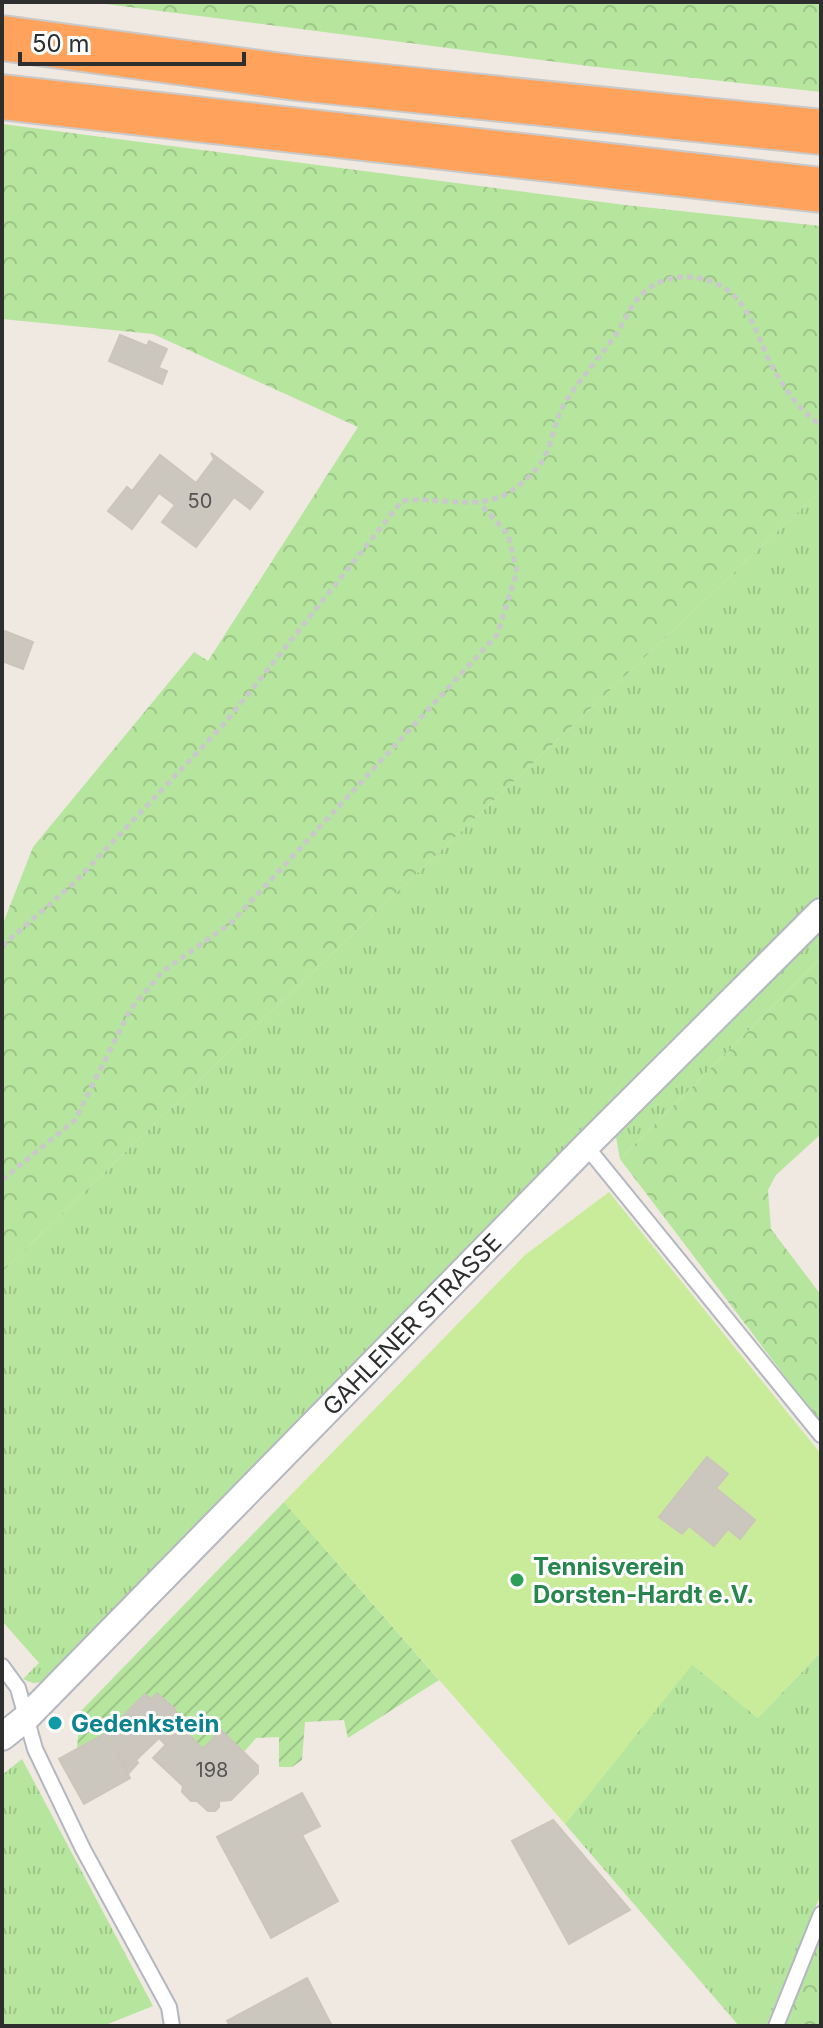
<svg xmlns="http://www.w3.org/2000/svg" width="823" height="2028" font-family="Inter,sans-serif">
<defs>
<pattern id="grass-tufts" width="24" height="20" patternUnits="userSpaceOnUse" patternTransform="scale(2)"><rect width="24" height="20" fill="#b6e59e"/><path d="M3 7l-1-3M5 7V3M7 7l1-3M15 17l-1-3M17 17v-4M19 17l1-3" fill="none" stroke="#9dc588"/></pattern>
<pattern id="forest-crowns" width="20" height="18" patternUnits="userSpaceOnUse" patternTransform="scale(2)"><rect width="20" height="18" fill="#b6e59e"/><path d="M2 6a3 3 0 1 1 6 0M12 15a3 3 0 1 1 6 0" fill="none" stroke="#9dc588"/></pattern>
<pattern id="garden-furrows" width="10" height="10" patternUnits="userSpaceOnUse" patternTransform="scale(2)"><rect width="10" height="10" fill="#b6e59e"/><path d="M-1 1l2-2M0 10L10 0M9 11l2-2" fill="none" stroke="#9dc588"/></pattern>
</defs>
<rect width="100%" height="100%" fill="#efe9e1"/>
<g fill="url(#grass-tufts)">
<path d="M821,490V894L541,1176L51,1681L33,1683L23,1679L39,1663L2,1621V1272L220,1060Z"/>
<path d="M821,930V958L620,1159L616,1137Z"/>
<path d="M821,1652V1894L766,2026H739L565,1824L692,1664L758,1718Z"/>
<path d="M22,1759L153,2006L103,2026H2V1775Z"/>
</g>
<g fill="url(#forest-crowns)">
<path d="M90,2H821V92L588,66Z"/>
<path d="M2,124L625,205L821,226V490L220,1060L2,1272V926L33,847L194,652L208,661L358,427L153,334L2,319Z"/>
<path d="M821,958V1134L776,1175L768,1190L771,1229L821,1295V1424L620,1159Z"/>
<path d="M821,1936V2026H785Z"/>
</g>
<path fill="url(#garden-furrows)" d="M284,1502L439,1680L348,1738L344,1720L305,1722L302,1760L292,1767H279V1737L256,1738L244,1752L221,1730L203,1749L172,1721L179,1714L157,1693L151,1699L145,1694L106,1733L77,1749L80,1712Z"/>
<path fill="#c9ec9a" d="M609,1192L821,1454V1652L758,1718L692,1665L565,1824L284,1502L525,1255Z"/>
<g fill="#cbc7bf" stroke="#cbc5ba" stroke-width="2">
<path d="M120,335L147,346L149,341L167,349L153,380L109,361Z"/>
<path d="M159,368L167,371L162,384L153,380Z"/>
<path d="M211,453L263,492L250,509L234,497L196,547L162,522L175,505L159,493L132,529L108,511L127,487L132,491L160,455L196,483L214,459Z"/>
<path d="M2,630L33,642L23,669L2,661Z"/>
<path d="M707,1457L728,1474L716,1488L755,1520L740,1539L728,1529L714,1546L689,1526L682,1534L659,1517Z"/>
<path d="M157,1693L175,1709L122,1763L106,1733L145,1694L151,1699Z"/>
<path d="M174,1710L179,1714L172,1721L180,1730L166,1745L159,1738L136,1760L138,1763L128,1774L122,1763Z"/>
<path d="M182,1728L203,1749L221,1730L258,1766V1773L231,1800L219,1801V1807L215,1811H208L197,1801H191L182,1792L183,1786L153,1758Z"/>
<path d="M106,1733L130,1778L84,1804L59,1759Z"/>
<path d="M302,1793L320,1826L302,1835L338,1901L271,1938L217,1837Z"/>
<path d="M553,1820L630,1910L569,1944L512,1841Z"/>
<path d="M307,1978L332,2026H230L227,2021Z"/>
</g>
<g fill="none" stroke-linecap="round" stroke-linejoin="round">
<g stroke="#b4b7c1" stroke-width="18">
<g id="service">
<path d="M586,1146L821,1435"/>
<path d="M2,1666L18,1688L35,1749L83,1849L169,2007L172,2026"/>
<path d="M776,2026L821,1914"/>
</g>
</g>
<g stroke="#b4b7c1" stroke-width="30">
<g id="minor">
<path id="s1" d="M2,1737L26,1718L586,1146L821,912"/>
</g>
</g>
<g stroke="#c9c9c9" stroke-width="48">
<g id="motorway">
<path d="M2,38L297,78L821,132"/>
<path d="M2,97L821,190"/>
</g>
</g>
<g stroke="#c9c9c9" stroke-width="5" stroke-dasharray="6 4" stroke-linecap="butt">
<path d="M2,946L73,884L225,723L402,501C441,495 484,515 518,486C526,480 538,469 543,460C553,443 554,420 565,403C578,381 597,361 612,340C623,326 629,307 642,294C665,272 700,272 726,289C751,306 758,340 772,366C786,392 798,408 821,426"/>
<path d="M2,1180L75,1120L130,1010L163,971L231,923L497,635L517,572L508,534L480,504"/>
</g>
<use href="#service" stroke="#fff" stroke-width="14"/>
<use href="#minor" stroke="#fff" stroke-width="26"/>
<use href="#motorway" stroke="#ffa35c" stroke-width="44"/>
</g>
<circle fill="#2e9e5b" stroke="#fff" stroke-width="3" cx="517" cy="1580" r="8"/>
<circle fill="#0f9aa8" stroke="#fff" stroke-width="3" cx="55" cy="1723" r="8"/>
<g text-anchor="middle" dominant-baseline="central" stroke-width="6" stroke-linejoin="round" paint-order="stroke">
<g font-size="20" fill="#555452">
<text x="200" y="501">50</text>
<text x="212" y="1770">198</text>
</g>
<g font-size="24" fill="#2e2e2e" stroke="#fff">
<text stroke="none"><textPath href="#s1" startOffset="582">GAHLENER STRASSE</textPath></text>
</g>
<g font-size="24" font-weight="bold" fill="#27864d" stroke="#fff" text-anchor="start">
<text x="533" y="1566">Tennisverein<tspan x="533" dy="28">Dorsten-Hardt e.V.</tspan></text>
</g>
<g font-size="24" font-weight="bold" fill="#0d838f" stroke="#fff" text-anchor="start">
<text x="71" y="1723">Gedenkstein</text>
</g>
</g>
<rect width="823" height="2028" fill="none" stroke="#2e2e2e" stroke-width="8"/>
<path d="M20 52v12h224v-12" fill="none" stroke="#2e2e2e" stroke-width="4"/>
<text x="32" y="52" font-size="24" fill="#2e2e2e" stroke="#ffffff" stroke-width="6" paint-order="stroke">50 m</text>
</svg>
